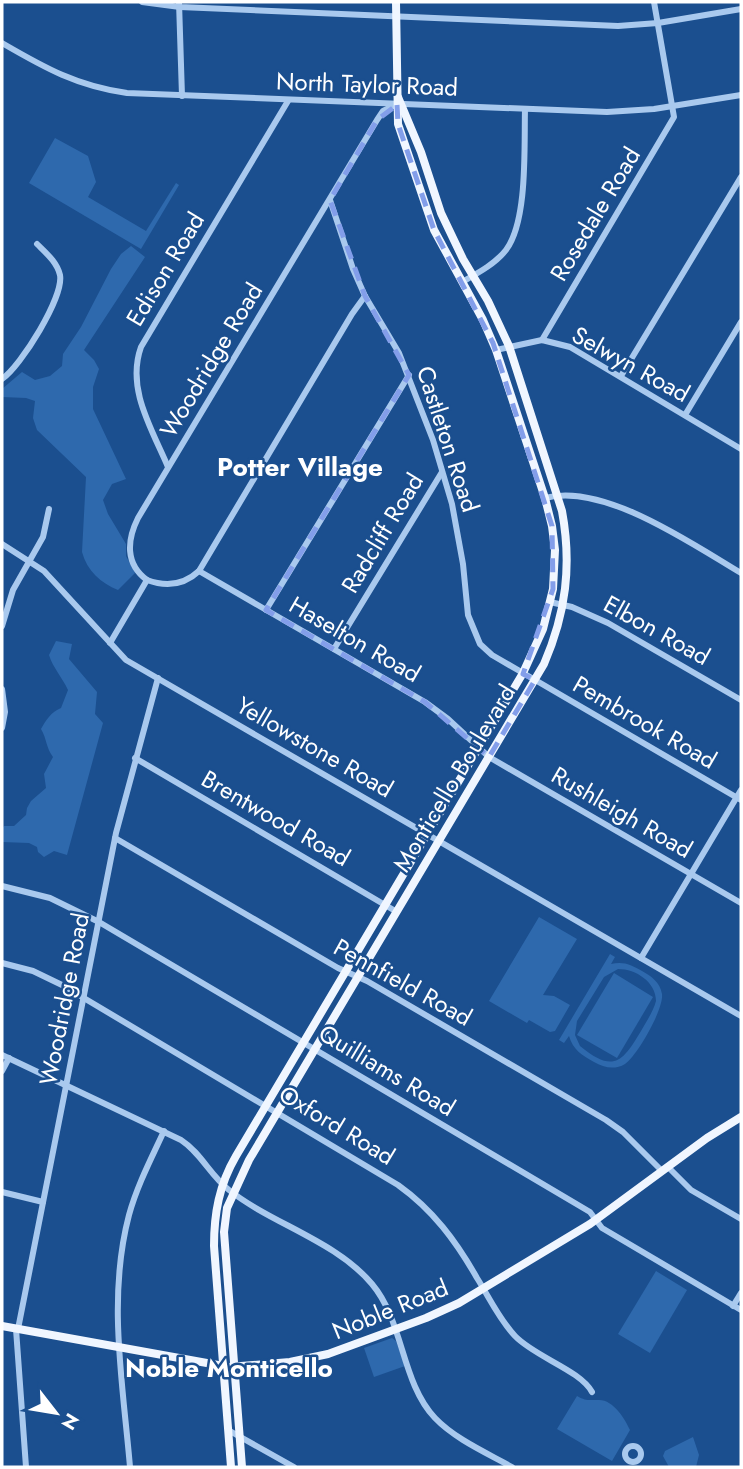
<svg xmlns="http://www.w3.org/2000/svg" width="743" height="1469" font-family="Jost,sans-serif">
<rect width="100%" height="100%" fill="#1b4f8f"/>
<g fill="#2e69ad" fill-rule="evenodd">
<path d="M55,138L88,156L96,182L88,197L146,231L176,183L179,185L141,249L29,183Z"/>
<path d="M131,246L145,257L84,350L94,360L99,369L93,387V409L126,479L112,484L103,500L108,514L126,544V556L135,573L118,590C101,583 87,571 82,552L86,477L37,430L33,418L35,401L26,398L2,397V389L22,372L35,380L50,376L62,366L63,354L81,327L111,269L121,254Z"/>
<path d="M56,641L72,644L69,659L97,692L95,714L103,723L67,855L54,851L44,857L38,852L37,847L29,843L2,842V829L4,826H14L26,815L27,808L31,801L46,788L44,774L53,757C46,748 47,739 41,729C46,720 51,712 61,708L68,690C62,677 53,668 49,655Z"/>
<path d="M539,917L577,939L543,995L554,996L570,1005L555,1031L550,1032L529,1020L527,1023L489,1001Z"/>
<path d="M610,954L615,957L611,964C624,961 631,965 642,971C651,976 660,982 662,994C664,1009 637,1056 625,1064C615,1070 604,1068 594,1062C582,1055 573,1050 569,1036L564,1043L559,1040ZM618,969C636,969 656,982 656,1001C653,1012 646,1022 641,1031C622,1063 613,1073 580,1046L575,1035L577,1021L604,977Z"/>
<path d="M614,973L653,997L617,1058L577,1035Z"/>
<path d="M656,1271L687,1290L650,1353L618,1334Z"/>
<path d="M392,1338L396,1341L405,1366L374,1377L364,1348Z"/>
<path d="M577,1396C586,1401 588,1400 598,1400C613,1399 625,1419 630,1430L612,1461L557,1429Z"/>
<path d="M693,1437L699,1455L696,1467H669L663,1456L665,1451Z"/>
</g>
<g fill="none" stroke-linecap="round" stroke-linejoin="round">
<g stroke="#a9c9ee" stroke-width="6">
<path d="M142,2L180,7L618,26L658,23L741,9"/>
<path d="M179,2L182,96"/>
<path d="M2,43C45,68 77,86 127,93L607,112L654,109L741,95"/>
<path d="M330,200L353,269L365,296L399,353L433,440L452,504L463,564L468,615L480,644L492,655L530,677L741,800"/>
<path d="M462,282C478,273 495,264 506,250C528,221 524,146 525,109"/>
<path d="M542,340L674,117L654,2"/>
<path d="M496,350L542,340L570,347L741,449"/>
<path d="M621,376L741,177"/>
<path d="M2,379C21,366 64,297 60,275C57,262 46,253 37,244"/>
<path d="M685,415L741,322"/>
<path d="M168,467C152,429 126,389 141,347L288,101"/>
<path d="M545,498C603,482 692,544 741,573"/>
<path d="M2,544L44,571L126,660L741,1016"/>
<path d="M199,571L425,702L448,719L489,757L741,903"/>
<path d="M147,580C166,587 184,585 199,571L352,314L365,296"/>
<path d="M550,602L572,607L608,623L741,700"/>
<path d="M266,610L409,375"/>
<path d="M2,626L13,590L43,537L49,509"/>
<path d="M110,643L147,580C125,564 127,540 138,518L377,120L383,111L395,105"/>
<path d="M334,649L442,472"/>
<path d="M2,689L5,712L2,728"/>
<path d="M135,758L397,912"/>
<path d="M115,838L338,968L367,981L606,1120L623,1132L662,1171"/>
<path d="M2,886L50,898L99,922L590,1212L602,1228L741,1310"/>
<path d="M641,958L741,790"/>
<path d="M2,963L33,971L62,985L398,1185C433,1210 456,1241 477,1278C489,1297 499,1319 515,1336C535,1357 580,1370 592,1392"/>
<path d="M2,1055L181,1140C201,1153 210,1175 229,1190C272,1224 336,1241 372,1284C404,1322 401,1382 435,1418C455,1439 487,1453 512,1467"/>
<path d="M2,1071L9,1058"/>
<path d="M668,1167L691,1190L741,1219"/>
<path d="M2,1192L43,1202"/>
<path d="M733,1306L741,1293"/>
<path d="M16,1329L26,1467"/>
<path d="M18,1329L116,833L158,678"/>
<path d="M228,1430L294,1467"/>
<circle cx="633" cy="1454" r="8"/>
<path d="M130,1467C123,1384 107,1298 129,1215C137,1186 151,1159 164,1131"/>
</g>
<g stroke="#f0f6ff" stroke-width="8">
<path d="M2,1326L229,1367L290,1362L328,1354L426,1318L459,1303L590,1224L707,1138L741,1117"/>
<path d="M231,1467L214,1246C214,1214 219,1185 236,1156L523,673L543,629L553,589L555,550L552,526L545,498L496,350L483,320L434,230L398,124L396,2"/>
<path d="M242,1467L224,1232L227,1208L249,1160L544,664C566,613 572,565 562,511L509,346L488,301L463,259L441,213L421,152L398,97"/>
</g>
</g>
<path fill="none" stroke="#839eea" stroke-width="5" stroke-dasharray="14 9" stroke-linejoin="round" d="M397,105L398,124L434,230L493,343L552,526L553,589L523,674L535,680L489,757L425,702L266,610L409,375L365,296L330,200L377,120Z"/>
<g text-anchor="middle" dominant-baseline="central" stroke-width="5" stroke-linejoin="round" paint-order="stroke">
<g font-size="24" fill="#fff" stroke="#1b4f8f">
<text transform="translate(367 84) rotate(2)">North Taylor Road</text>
<text transform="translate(595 214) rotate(-59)">Rosedale Road</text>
<text transform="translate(165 269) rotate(-59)">Edison Road</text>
<text transform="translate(211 360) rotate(-59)">Woodridge Road</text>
<text transform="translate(631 364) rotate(29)">Selwyn Road</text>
<text transform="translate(448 439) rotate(72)">Castleton Road</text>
<text transform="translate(382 533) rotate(-59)">Radcliff Road</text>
<text transform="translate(657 630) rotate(29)">Elbon Road</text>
<text transform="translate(355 639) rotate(30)">Haselton Road</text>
<text transform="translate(645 722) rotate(30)">Pembrook Road</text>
<text transform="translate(315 747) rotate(30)">Yellowstone Road</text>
<text transform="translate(454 778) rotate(-59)">Monticello Boulevard</text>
<text transform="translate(622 812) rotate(30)">Rushleigh Road</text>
<text transform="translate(276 818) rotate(30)">Brentwood Road</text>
<text transform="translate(403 982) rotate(29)">Pennfield Road</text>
<text transform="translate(64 999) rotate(-79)">Woodridge Road</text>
<text transform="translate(387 1070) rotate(31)">Quilliams Road</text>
<text transform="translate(337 1125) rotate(31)">Oxford Road</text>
<text transform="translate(390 1309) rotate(-22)">Noble Road</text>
</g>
<g font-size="26" font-weight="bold" fill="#fff" stroke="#1b4f8f">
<text x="300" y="467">Potter Village</text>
<text x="229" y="1368">Noble Monticello</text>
</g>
</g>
<rect width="743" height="1469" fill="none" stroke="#ffffff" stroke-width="7"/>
<g transform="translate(56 1413) rotate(121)" stroke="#1b4f8f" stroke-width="5" paint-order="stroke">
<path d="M0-5L12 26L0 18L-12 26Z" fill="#ffffff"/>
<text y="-10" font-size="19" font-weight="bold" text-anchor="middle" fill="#ffffff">N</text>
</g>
</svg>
